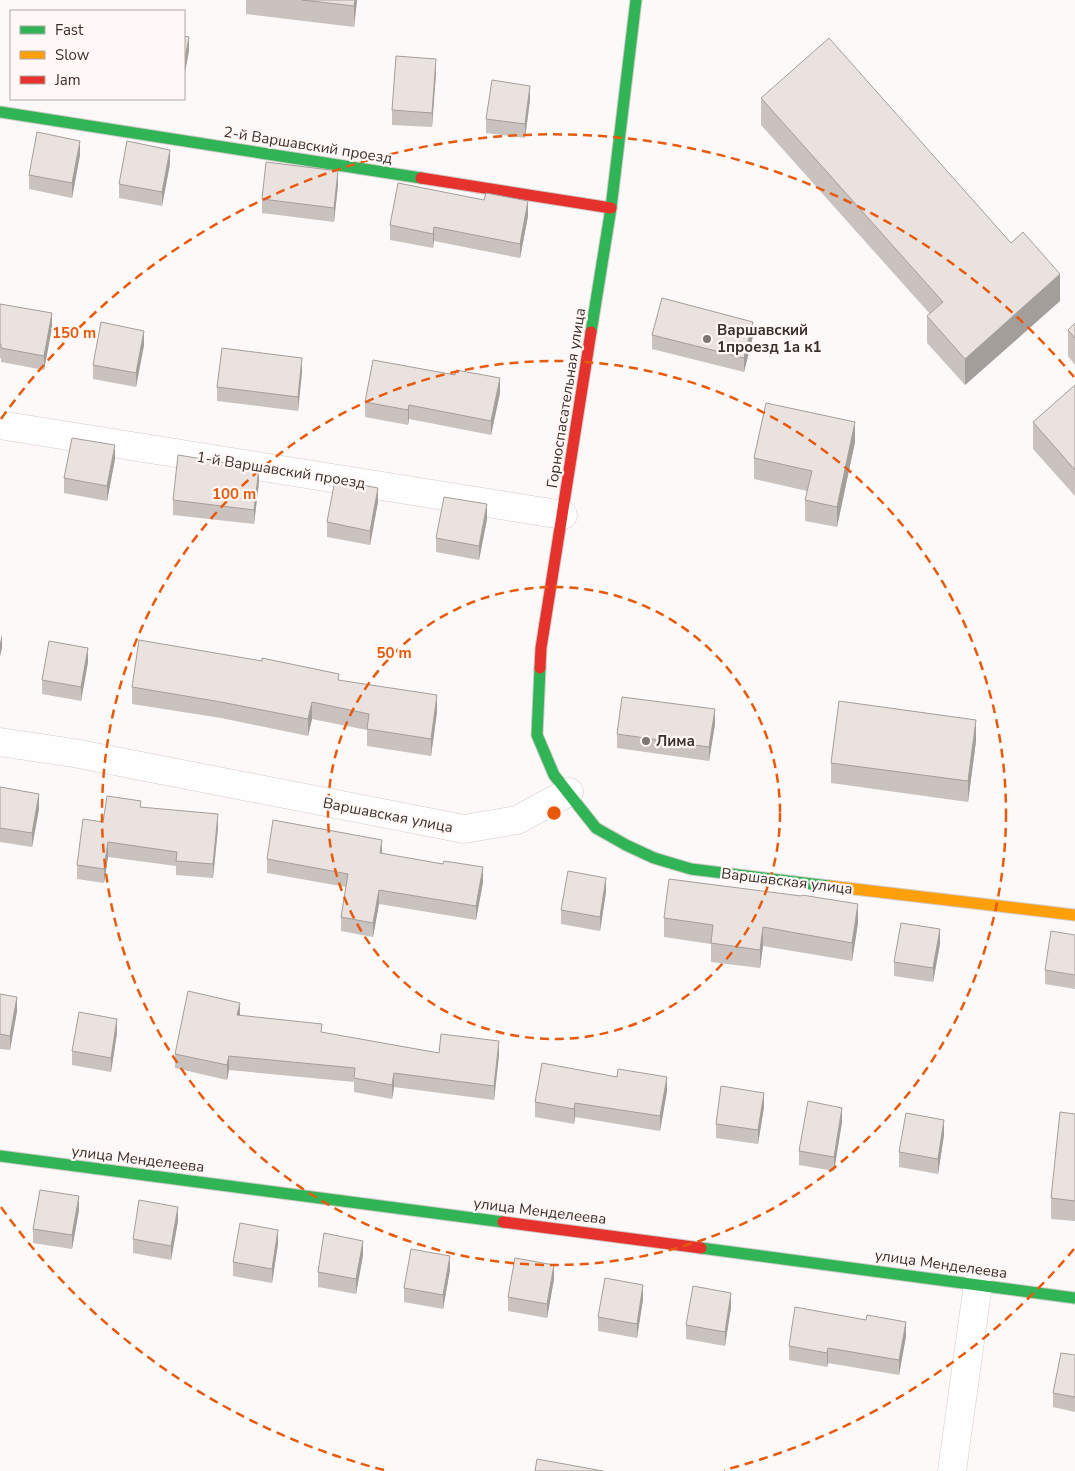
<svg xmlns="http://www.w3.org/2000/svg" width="1075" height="1471" font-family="'Nunito Sans',sans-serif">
<rect width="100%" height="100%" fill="#fdf9f8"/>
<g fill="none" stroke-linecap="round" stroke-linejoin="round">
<g stroke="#d2cbc8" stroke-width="29">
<g id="street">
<path d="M0,425L563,515"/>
<path d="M0,742L74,753L464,829L517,820L569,792"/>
<path d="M952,1471L978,1284"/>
</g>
</g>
<g stroke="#d2cbc8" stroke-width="13">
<g id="fast">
<path d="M0,112L421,178"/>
<path d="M591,332L611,208L636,0"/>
<path d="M540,668L537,735L554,775L596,828L626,845L654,858L691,869L829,886"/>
<path d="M0,1156L503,1222"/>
<path d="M701,1248L1075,1298"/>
</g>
</g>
<g stroke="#d2cbc8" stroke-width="13">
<path id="slow" d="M829,886L1075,915"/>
</g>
<g stroke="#d2cbc8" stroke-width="13">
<g id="jam">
<path d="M421,178L611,208"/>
<path d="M540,668L541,648L591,332"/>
<path d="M503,1222L701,1248"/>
</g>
</g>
<use href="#street" stroke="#fffefe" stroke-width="28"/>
<use href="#fast" stroke="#30b455" stroke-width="11"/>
<use href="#slow" stroke="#ff9f0a" stroke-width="11"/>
<use href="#jam" stroke="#e5322d" stroke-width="11"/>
</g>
<g fill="#c9c2bf">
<path d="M246,0H357L354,27L246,14Z"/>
<path d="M436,73L432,127L392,125V110Z"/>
<path d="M761,98L1060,301L965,385L927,343V316L930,314L761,125Z"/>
<path d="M530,100L525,138L486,133V119Z"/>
<path d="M80,155L72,198L29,189V175Z"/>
<path d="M170,164L162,206L119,198V184Z"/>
<path d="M338,185L334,222L262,213V199Z"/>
<path d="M528,216L520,258L434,241L433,248L390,240V225Z"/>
<path d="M0,304L52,328L44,370L1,362V358H0Z"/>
<path d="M1075,323V365L1068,356V330Z"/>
<path d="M652,335L753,336L744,372L652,349Z"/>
<path d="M144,345L136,387L93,379V365Z"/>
<path d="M302,372L298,411L217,401V387Z"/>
<path d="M1075,385V496L1033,449V422Z"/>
<path d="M500,393L491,435L409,419L408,425L365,417V402Z"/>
<path d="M855,442L837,527L805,521V500L807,491L754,479V458Z"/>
<path d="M115,459L107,501L64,493V478Z"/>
<path d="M259,482L254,524L173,515V500Z"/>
<path d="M378,502L370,545L327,537V522Z"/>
<path d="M487,519L479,560L436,552V538Z"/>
<path d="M88,662L81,701L42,694V680Z"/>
<path d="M339,681L437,712L431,756L367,746V730L312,719L308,736L221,718L132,704V687Z"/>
<path d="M715,724L709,761L617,748V734Z"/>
<path d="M976,741L968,802L831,783V763Z"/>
<path d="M0,789L39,809L32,847L0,842Z"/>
<path d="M141,807L218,828L213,878L176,875V866L108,857L104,883L77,879V865L103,822Z"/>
<path d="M382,854L483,882L476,920L379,904L373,937L341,931V917L346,887L267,873V859Z"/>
<path d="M606,892L600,931L561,924V910Z"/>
<path d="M664,918L858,923L852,961L763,946L760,968L711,962V944L664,937Z"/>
<path d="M1075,935V989L1045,984V970Z"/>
<path d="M940,944L933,982L894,976V962Z"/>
<path d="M0,994L17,1011L10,1050L0,1049Z"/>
<path d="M240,1015L322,1033L439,1053L499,1055L494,1100L394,1087L392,1099L354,1092V1082L229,1070L227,1080L175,1068V1054Z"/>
<path d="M117,1033L111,1072L72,1065V1051Z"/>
<path d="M667,1091L660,1131L575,1117L574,1124L535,1117V1102Z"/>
<path d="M764,1107L758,1144L716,1138V1124Z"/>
<path d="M1075,1114V1221L1051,1219V1198Z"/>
<path d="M842,1122L834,1171L799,1165V1151Z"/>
<path d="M944,1135L938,1174L899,1167V1152Z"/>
<path d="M79,1210L72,1249L33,1243V1229Z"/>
<path d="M178,1221L171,1260L133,1253V1239Z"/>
<path d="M278,1244L272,1283L233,1276V1262Z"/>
<path d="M363,1255L356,1294L318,1287V1272Z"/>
<path d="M450,1270L443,1309L404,1302V1288Z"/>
<path d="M554,1279L547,1318L508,1311V1297Z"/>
<path d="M643,1299L637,1338L598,1331V1317Z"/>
<path d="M731,1307L725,1346L686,1339V1325Z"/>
<path d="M906,1336L899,1375L828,1363L827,1367L789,1360V1346Z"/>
<path d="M1075,1355V1412L1053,1407V1393Z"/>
</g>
<g fill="#a49e9b">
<path d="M355,0H357L354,27V6Z"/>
<path d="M189,37V51L184,79V64Z"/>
<path d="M436,59V73L432,127V113Z"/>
<path d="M530,86V100L525,138V124Z"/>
<path d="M80,141V155L72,198V183Z"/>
<path d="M170,150V164L162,206V192Z"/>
<path d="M338,171V185L334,222V208Z"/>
<path d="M528,201V216L520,258V244Z"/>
<path d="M434,227V241L433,248V234Z"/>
<path d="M1060,274V301L965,385V359Z"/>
<path d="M52,313V328L44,370V356Z"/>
<path d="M753,322V336L744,372V358Z"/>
<path d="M144,331V345L136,387V373Z"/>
<path d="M302,358V372L298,411V397Z"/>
<path d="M500,378V393L491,435V421Z"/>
<path d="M409,405V419L408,425V410Z"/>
<path d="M855,422V442L837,527V507Z"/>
<path d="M115,445V459L107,501V486Z"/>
<path d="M259,468V482L254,524V510Z"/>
<path d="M378,488V502L370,545V531Z"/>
<path d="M487,504V519L479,560V546Z"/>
<path d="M2,634V648L0,657V643Z"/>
<path d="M88,648V662L81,701V687Z"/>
<path d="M437,695V712L431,756V739Z"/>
<path d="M312,702V719L308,736V719Z"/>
<path d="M715,709V724L709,761V747Z"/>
<path d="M976,720V741L968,802V781Z"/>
<path d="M39,794V809L32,847V833Z"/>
<path d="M218,814V828L213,878V864Z"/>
<path d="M382,840V854L380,853Z"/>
<path d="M108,842V857L104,883V869Z"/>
<path d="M483,867V882L476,920V906Z"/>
<path d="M606,878V892L600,931V917Z"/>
<path d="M379,890V904L373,937V923Z"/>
<path d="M858,904V923L852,961V943Z"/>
<path d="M763,927V946L760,968V950Z"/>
<path d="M940,929V944L933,982V968Z"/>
<path d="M17,997V1011L10,1050V1036Z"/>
<path d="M240,1003V1017L237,1015Z"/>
<path d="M117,1019V1033L111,1072V1058Z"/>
<path d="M499,1041V1055L494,1100V1086Z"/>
<path d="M229,1056V1070L227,1080V1065Z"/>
<path d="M394,1073V1087L392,1099V1085Z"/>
<path d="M667,1077V1091L660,1131V1116Z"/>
<path d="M764,1093V1107L758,1144V1130Z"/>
<path d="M575,1103V1117L574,1124V1109Z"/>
<path d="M842,1108V1122L834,1171V1157Z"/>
<path d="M944,1120V1135L938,1174V1159Z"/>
<path d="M79,1196V1210L72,1249V1235Z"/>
<path d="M178,1207V1221L171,1260V1246Z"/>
<path d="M278,1230V1244L272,1283V1269Z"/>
<path d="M363,1241V1255L356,1294V1279Z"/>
<path d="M450,1256V1270L443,1309V1295Z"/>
<path d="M554,1265V1279L547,1318V1304Z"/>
<path d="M643,1285V1299L637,1338V1324Z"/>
<path d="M731,1293V1307L725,1346V1332Z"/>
<path d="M906,1322V1336L899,1375V1360Z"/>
<path d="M828,1348V1363L827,1367V1353Z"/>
</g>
<g fill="#eae2de" stroke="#a49e9b">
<path d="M302,0H355L354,6Z"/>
<path d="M184,36L189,37L184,64Z"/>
<path d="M829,38L1011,243L1023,232L1060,274L965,359L927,316L943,302L761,98Z"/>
<path d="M396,56L436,59L432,113L392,110Z"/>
<path d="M492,80L530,86L525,124L486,119Z"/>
<path d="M37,132L80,141L72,183L29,175Z"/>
<path d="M127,141L170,150L162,192L119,184Z"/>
<path d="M266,162L338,171L334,208L262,199Z"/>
<path d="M398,183L484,200L486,193L528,201L520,244L434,227L433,234L390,225Z"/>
<path d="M662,298L753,322L744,358L652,335Z"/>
<path d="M0,304L52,313L44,356L1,348V344H0Z"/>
<path d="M101,322L144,331L136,373L93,365Z"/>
<path d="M1075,323V338L1068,330Z"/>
<path d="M222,348L302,358L298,397L217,387Z"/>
<path d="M373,360L455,375L456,370L500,378L491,421L409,405L408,410L365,402Z"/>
<path d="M1075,385V470L1033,422Z"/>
<path d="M766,403L855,422L837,507L805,500L812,471L754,458Z"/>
<path d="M72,438L115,445L107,486L64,478Z"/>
<path d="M178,455L259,468L254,510L173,500Z"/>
<path d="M335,480L378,488L370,531L327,522Z"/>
<path d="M444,497L487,504L479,546L436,538Z"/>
<path d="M139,640L262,661V658L339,674L338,680L437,695L431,739L367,729L369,714L312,702L308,719L221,702L132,687Z"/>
<path d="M49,641L88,648L81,687L42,680Z"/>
<path d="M622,697L715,709L709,747L617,734Z"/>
<path d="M839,701L976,720L968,781L831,763Z"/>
<path d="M0,787L39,794L32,833L0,828Z"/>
<path d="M107,796L141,801L140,807L218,814L213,864L176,861L177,852L108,842L104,869L77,865L83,819L103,822Z"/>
<path d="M273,820L382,840L380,853L443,864L444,861L483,867L476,906L379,890L373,923L341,917L348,874L267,859Z"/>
<path d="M568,871L606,878L600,917L561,910Z"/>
<path d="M669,879L801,896L802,895L858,904L852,943L763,927L760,950L711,943L713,925L664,918Z"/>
<path d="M901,923L940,929L933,968L894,962Z"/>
<path d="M1051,931L1075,935V975L1045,970Z"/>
<path d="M188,991L240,1003L237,1015L322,1024L321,1032L439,1053L441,1034L499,1041L494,1086L394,1073L392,1085L354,1078L355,1068L229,1056L227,1065L175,1054Z"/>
<path d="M0,994L17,997L10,1036L0,1034Z"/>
<path d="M79,1012L117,1019L111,1058L72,1051Z"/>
<path d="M542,1063L617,1077L618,1069L667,1077L660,1116L575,1103L574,1109L535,1102Z"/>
<path d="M721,1086L764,1093L758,1130L716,1124Z"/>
<path d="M808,1101L842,1108L834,1157L799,1151Z"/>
<path d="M1060,1112L1075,1114V1201L1051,1198Z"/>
<path d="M906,1113L944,1120L938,1159L899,1152Z"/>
<path d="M40,1190L79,1196L72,1235L33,1229Z"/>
<path d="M139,1200L178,1207L171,1246L133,1239Z"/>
<path d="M240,1223L278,1230L272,1269L233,1262Z"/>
<path d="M324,1233L363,1241L356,1279L318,1272Z"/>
<path d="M411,1249L450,1256L443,1295L404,1288Z"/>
<path d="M515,1258L554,1265L547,1304L508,1297Z"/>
<path d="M605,1278L643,1285L637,1324L598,1317Z"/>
<path d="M693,1286L731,1293L725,1332L686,1325Z"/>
<path d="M795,1307L866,1320L867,1315L906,1322L899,1360L828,1348L827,1353L789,1346Z"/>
<path d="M1061,1353L1075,1355V1397L1053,1393Z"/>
<path d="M537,1459L603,1471H535Z"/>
</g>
<g fill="none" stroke="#e8590c" stroke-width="2.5" stroke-dasharray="9 6">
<circle cx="554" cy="813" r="226"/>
<circle cx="554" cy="813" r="452"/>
<path d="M1074 1249A679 679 0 0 1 724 1470M384 1470A679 679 0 0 1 1 1207M1 419A679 679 0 0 1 1074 377"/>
</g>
<g fill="#7f7672" stroke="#fff8f6" stroke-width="2">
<circle cx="707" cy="339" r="5"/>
<circle cx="646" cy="741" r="5"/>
</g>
<g text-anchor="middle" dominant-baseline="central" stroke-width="4.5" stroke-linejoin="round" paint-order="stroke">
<g font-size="15" fill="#3b2f2a" stroke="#fff8f6">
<text transform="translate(308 145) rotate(9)">2-й Варшавский проезд</text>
<text transform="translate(566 398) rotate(-81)">Горноспасательная улица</text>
<text transform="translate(281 470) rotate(9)">1-й Варшавский проезд</text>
<text transform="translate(388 815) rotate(11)">Варшавская улица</text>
<text transform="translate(787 881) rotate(7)">Варшавская улица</text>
<text transform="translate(138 1159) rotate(7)">улица Менделеева</text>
<text transform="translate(540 1211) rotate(7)">улица Менделеева</text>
<text transform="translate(941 1264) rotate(8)">улица Менделеева</text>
</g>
<g font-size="15" font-weight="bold" fill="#3b2f2a" stroke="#fff8f6" text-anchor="start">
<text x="717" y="330">Варшавский<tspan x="717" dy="17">1проезд 1а к1</tspan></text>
<text x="656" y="741">Лима</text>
</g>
</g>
<circle cx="554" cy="813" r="8" fill="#e8590c" stroke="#fff8f6" stroke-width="2.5"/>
<g font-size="15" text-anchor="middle" font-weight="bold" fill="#e8590c" stroke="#fff8f6" stroke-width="4.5" stroke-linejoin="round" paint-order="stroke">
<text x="74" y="338">150 m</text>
<text x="234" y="499">100 m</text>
<text x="394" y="658">50 m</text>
</g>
<rect x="10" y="10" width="175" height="90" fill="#fff8f6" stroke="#b1a8a4"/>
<rect x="20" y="26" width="25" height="8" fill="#30b455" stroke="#b1a8a4"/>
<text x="55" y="35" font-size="15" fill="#3b2f2a">Fast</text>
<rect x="20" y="51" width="25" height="8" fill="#ff9f0a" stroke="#b1a8a4"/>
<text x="55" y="60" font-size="15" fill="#3b2f2a">Slow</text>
<rect x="20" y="76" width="25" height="8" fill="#e5322d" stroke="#b1a8a4"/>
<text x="55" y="85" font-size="15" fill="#3b2f2a">Jam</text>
</svg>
